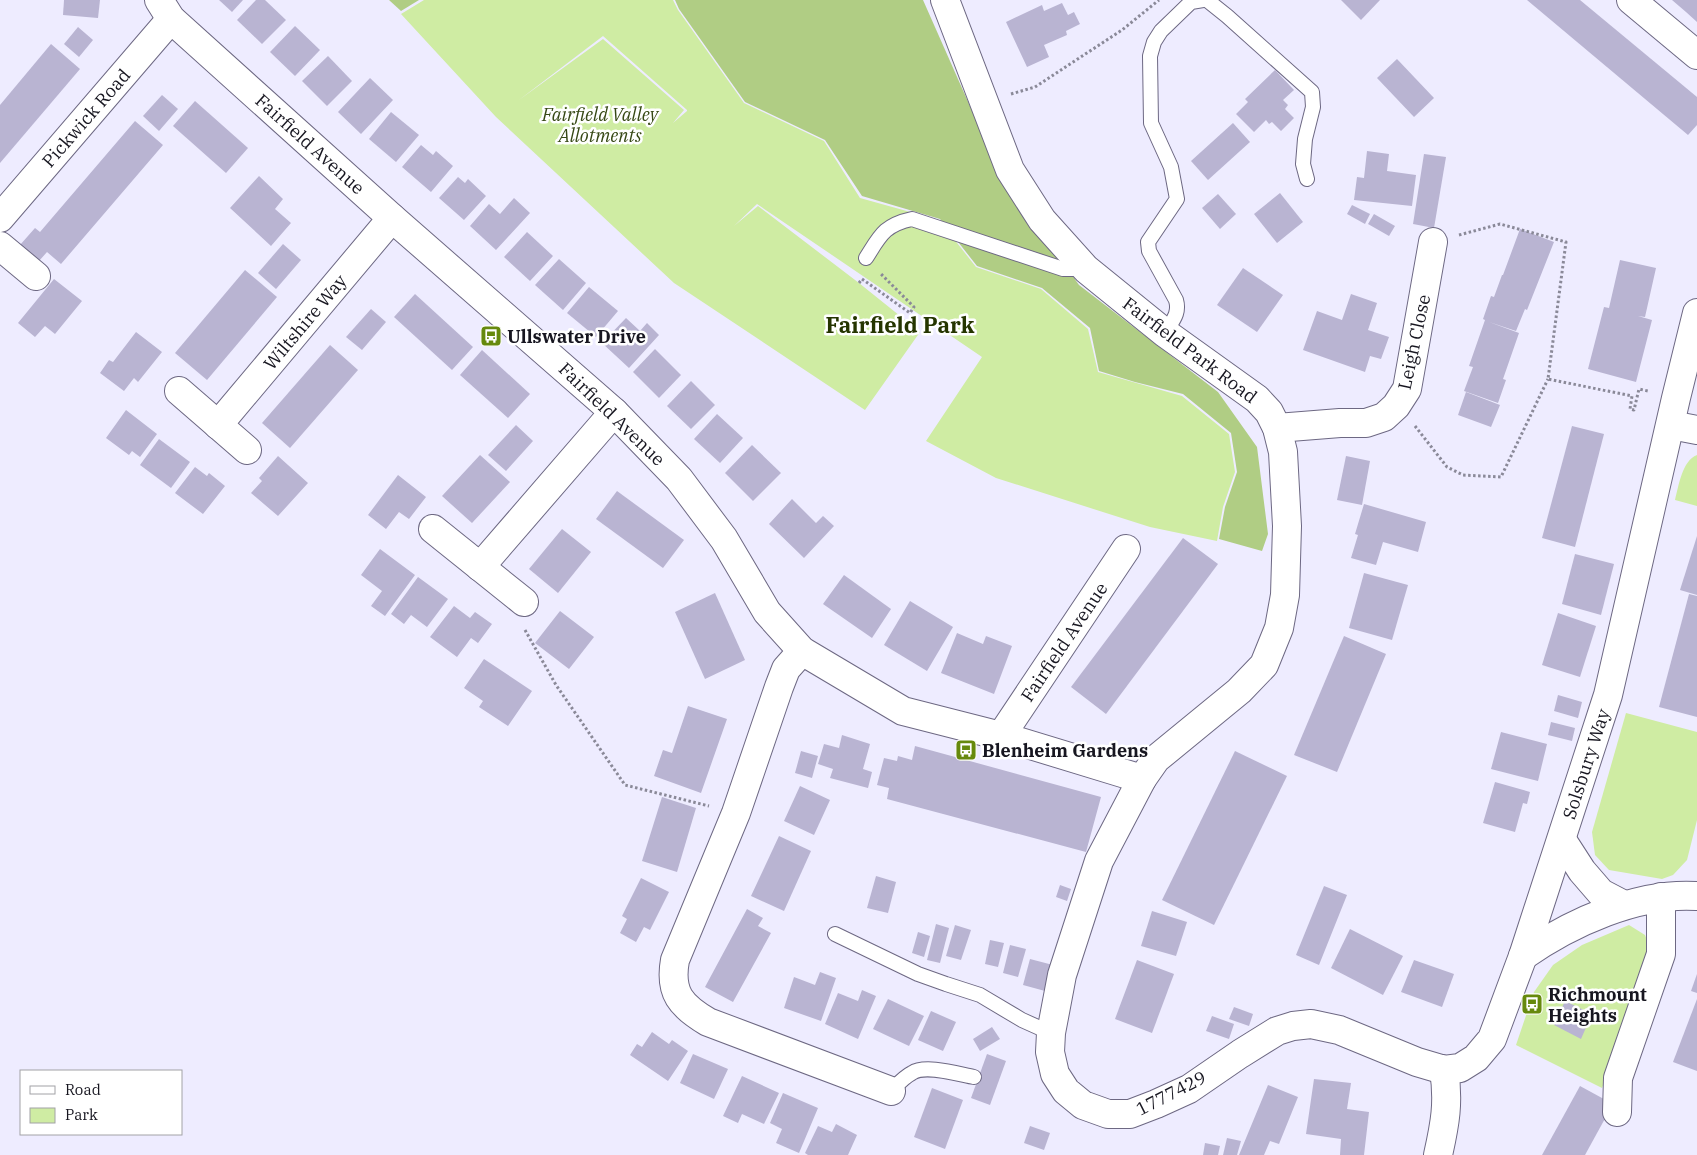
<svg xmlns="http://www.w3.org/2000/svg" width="1697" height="1155" font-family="'IBM Plex Serif',serif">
<rect width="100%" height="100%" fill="#eeecff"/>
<g fill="#cfeca3" fill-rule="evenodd">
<path d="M424,0H673L678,10L744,103L824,141L860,198L939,220L976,267L1041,289L1088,329L1098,372L1182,396L1229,434L1235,472L1223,507L1217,541L1150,527L996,478L926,441L982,357L757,204L734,226L758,206L859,283L920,332L865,410L674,283L496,117L401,14ZM603,36L687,110V111L673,123L684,110L603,39L519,100Z"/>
<path d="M1697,455V506L1675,500C1679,485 1682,461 1697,455Z"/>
<path d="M1626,713L1697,732V820L1687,860L1673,875L1662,879L1609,870L1595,855L1592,832Z"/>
<path d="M1629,925L1645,935L1652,953L1602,1088L1516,1045L1534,992L1553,965L1582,945Z"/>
</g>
<g fill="#b0cd84">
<path d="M389,0H419L401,11Z"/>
<path d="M675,0H923L1000,174L1079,285L1218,392L1257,447L1268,534L1262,551L1219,539L1225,507L1237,472L1231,433L1183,394L1135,382L1099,371L1090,328L1042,288L977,266L940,219L862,196L825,140L745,102L679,9Z"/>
</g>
<g fill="#b9b4d2">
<path d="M64,0H100L98,18L63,15Z"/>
<path d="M219,0H243L232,12Z"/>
<path d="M256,0H265L286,20L262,44L237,20Z"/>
<path d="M1341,0H1380L1361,20Z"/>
<path d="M1527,0H1580L1697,97V125L1688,135Z"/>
<path d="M1672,0H1697V22L1686,12Z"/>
<path d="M1062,3L1068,15L1074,12L1080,24L1066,31L1067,35L1044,45L1049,57L1027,67L1006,22L1042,5L1044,11Z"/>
<path d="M295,26L320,50L295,76L270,52Z"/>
<path d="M78,27L93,40L79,57L64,44Z"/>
<path d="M51,44L80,69L0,163V105Z"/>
<path d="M328,56L352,81L327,106L302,81Z"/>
<path d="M1397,59L1434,98L1414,117L1377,78Z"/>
<path d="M1275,70L1294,90L1283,100L1288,105L1285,109L1294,118L1281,131L1272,122L1269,124L1266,120L1254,132L1236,114L1248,102L1245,99Z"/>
<path d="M370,78L393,100L361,134L338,112Z"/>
<path d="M162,95L178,109L159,131L143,116Z"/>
<path d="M195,101L248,148L226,173L173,126Z"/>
<path d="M391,112L419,135L396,162L369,139Z"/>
<path d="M135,121L163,145L61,264L47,252L39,261L20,245L35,228L40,232Z"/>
<path d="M1233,123L1250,142L1208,180L1191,161Z"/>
<path d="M421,145L433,155L436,151L453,166L431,192L402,167Z"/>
<path d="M1367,151L1389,154L1387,171L1416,175L1412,206L1354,200L1357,177L1364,178Z"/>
<path d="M1424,154L1446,157L1434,228L1413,224Z"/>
<path d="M259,176L283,199L275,209L291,223L271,246L230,208Z"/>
<path d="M458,177L465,183L468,179L486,196L464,220L439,198Z"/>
<path d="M1280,193L1303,222L1277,243L1254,214Z"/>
<path d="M1218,194L1236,214L1220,229L1202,208Z"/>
<path d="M514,198L530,213L496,250L470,226L489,204L500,214Z"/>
<path d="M1352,205L1370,214L1365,224L1347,214Z"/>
<path d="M1374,214L1395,226L1389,236L1368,224Z"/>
<path d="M1520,229L1554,242L1527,310L1525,309L1516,331L1489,322L1519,333L1503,379L1506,380L1498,403L1464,391L1473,367L1469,366L1485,320L1483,319L1491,296L1494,297L1502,275H1503Z"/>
<path d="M527,232L553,256L530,281L504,257Z"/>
<path d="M283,244L301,260L276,289L258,273Z"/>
<path d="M559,259L586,283L563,310L535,285Z"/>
<path d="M1620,260L1656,268L1645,317L1638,316L1652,320L1636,382L1588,369L1604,307L1609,308Z"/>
<path d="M1243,268L1283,295L1257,332L1217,305Z"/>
<path d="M245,270L277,297L207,380L175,353Z"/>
<path d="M54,279L82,301L55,334L45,326L35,337L18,323Z"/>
<path d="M589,287L618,311L596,337L567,313Z"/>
<path d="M415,294L473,347L452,370L394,317Z"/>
<path d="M1351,294L1377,303L1368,330L1389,337L1381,359L1370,356L1365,372L1303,350L1317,311L1342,320Z"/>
<path d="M371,309L386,322L362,350L346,337Z"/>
<path d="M626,318L640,331L647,323L659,335L629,368L602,343Z"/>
<path d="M136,332L162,352L138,382L134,378L124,391L100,373L109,360L113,362Z"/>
<path d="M330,345L358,370L290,448L262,423Z"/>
<path d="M655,349L681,375L659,398L633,372Z"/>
<path d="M482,350L530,394L508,418L460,375Z"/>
<path d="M691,381L715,405L691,429L667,406Z"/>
<path d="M1466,392L1500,405L1491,427L1458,415Z"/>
<path d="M126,410L157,434L140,457L132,451L129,455L106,438Z"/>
<path d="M717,414L743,438L720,463L694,439Z"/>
<path d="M516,425L533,441L506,471L488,455Z"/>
<path d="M1572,426L1604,434L1575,547L1542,538Z"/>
<path d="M159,439L190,462L171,488L140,465Z"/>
<path d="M752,445L781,473L753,501L725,473Z"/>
<path d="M480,455L510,482L472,523L442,496Z"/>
<path d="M278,456L308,483L278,516L251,493L262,481L259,478Z"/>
<path d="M1346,456L1370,461L1362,505L1337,500Z"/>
<path d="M195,467L207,476L209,473L225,486L203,514L175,493Z"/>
<path d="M398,475L426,497L409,519L399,512L386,529L368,515Z"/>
<path d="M617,491L684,540L663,568L596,519Z"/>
<path d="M792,499L816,523L823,516L834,526L804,558L769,524Z"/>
<path d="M1364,504L1426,522L1418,552L1383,542L1376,565L1351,558L1358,535L1355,534Z"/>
<path d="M562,529L591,552L558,593L529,569Z"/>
<path d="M1697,536V595L1680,590Z"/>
<path d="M1183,538L1218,564L1106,714L1071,687Z"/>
<path d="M380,549L415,575L385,616L371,606L382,591L361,575Z"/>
<path d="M1575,554L1614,564L1601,615L1562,604Z"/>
<path d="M1364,573L1408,585L1392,640L1349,628Z"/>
<path d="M844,575L891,609L872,638L823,604Z"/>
<path d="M418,577L448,599L427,627L411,615L404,624L391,614Z"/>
<path d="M715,593L745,660L705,679L675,612Z"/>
<path d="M1689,594L1697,596V717L1659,707Z"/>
<path d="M910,601L953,627L927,671L884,645Z"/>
<path d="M454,606L470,618L475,612L492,624L478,643L471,638L457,657L430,637Z"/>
<path d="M560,611L594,637L569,669L535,643Z"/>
<path d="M1558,613L1596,626L1580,677L1542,665Z"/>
<path d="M957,633L983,644L986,636L1012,646L994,694L941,673Z"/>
<path d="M1344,636L1386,654L1337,772L1294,755Z"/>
<path d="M484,659L532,691L508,726L479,707L483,701L464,688Z"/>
<path d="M1558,695L1582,702L1578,718L1554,711Z"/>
<path d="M688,706L727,719L701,793L654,776L663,750L672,753Z"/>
<path d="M1551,722L1575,728L1572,741L1548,735Z"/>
<path d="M1501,732L1547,744L1538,781L1491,769Z"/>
<path d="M842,735L870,744L863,769L872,772L868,788L830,778L833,769L818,764L824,744L839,748Z"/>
<path d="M915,746L1101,797L1086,852L887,799L889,788L877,785L884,758L897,761L898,756L912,760Z"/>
<path d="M801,751L818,756L812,778L795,773Z"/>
<path d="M1235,751L1287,776L1214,925L1162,900Z"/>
<path d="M1495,782L1530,792L1527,804L1523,803L1515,832L1483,823Z"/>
<path d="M800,786L830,800L814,835L784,821Z"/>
<path d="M662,797L696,808L677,872L642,861Z"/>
<path d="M779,836L811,851L784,911L751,896Z"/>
<path d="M876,876L896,882L888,913L867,908Z"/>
<path d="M641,878L669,892L650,930L644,927L636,942L620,933L627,919L622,916Z"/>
<path d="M1060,885L1071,889L1067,901L1056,897Z"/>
<path d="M1324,886L1347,895L1319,965L1296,955Z"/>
<path d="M747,909L763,918L758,926L771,933L733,1002L705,987Z"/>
<path d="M1152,911L1187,922L1176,956L1141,946Z"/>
<path d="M936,924L949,928L940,963L927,960Z"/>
<path d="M955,925L971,930L961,960L946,956Z"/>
<path d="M1350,929L1403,956L1383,995L1331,968Z"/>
<path d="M918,932L930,936L924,957L912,953Z"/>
<path d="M990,940L1004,943L998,967L985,964Z"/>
<path d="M1010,945L1026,949L1018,977L1003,973Z"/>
<path d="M1030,959L1053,965L1045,991L1023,985Z"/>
<path d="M1137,960L1174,974L1152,1033L1115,1019Z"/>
<path d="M1414,960L1454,974L1442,1007L1401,992Z"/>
<path d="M820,972L836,978L821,1021L784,1008L794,977L815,985Z"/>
<path d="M1697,974V993L1691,991Z"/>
<path d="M862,990L876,996L858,1039L825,1024L838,993L858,1001Z"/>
<path d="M888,999L924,1016L909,1046L873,1029Z"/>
<path d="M1697,999V1071L1673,1062Z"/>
<path d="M1565,1001L1592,1014L1581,1039L1554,1025Z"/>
<path d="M1234,1007L1253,1014L1249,1026L1229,1019Z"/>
<path d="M931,1011L956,1022L943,1051L918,1040Z"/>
<path d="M1212,1016L1234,1024L1229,1039L1206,1031Z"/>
<path d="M992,1027L1000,1039L980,1051L973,1039Z"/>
<path d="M652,1032L669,1044L672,1040L688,1051L668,1081L630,1055L637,1044L642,1047Z"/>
<path d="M693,1054L728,1069L714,1099L680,1083Z"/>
<path d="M987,1054L1006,1061L990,1105L971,1098Z"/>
<path d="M742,1076L779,1093L764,1124L742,1114L738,1123L723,1116Z"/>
<path d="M1314,1079L1351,1083L1347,1109L1369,1112L1364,1155H1340L1341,1139L1306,1134Z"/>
<path d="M1268,1085L1298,1097L1279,1144L1270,1141L1264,1155H1239Z"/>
<path d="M1580,1086L1613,1104L1585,1155H1542Z"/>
<path d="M932,1088L963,1100L945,1149L914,1137Z"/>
<path d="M783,1093L818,1108L799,1153L776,1143L782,1129L770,1123Z"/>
<path d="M836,1124L857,1135L848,1155H808L805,1153L818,1126L832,1132Z"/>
<path d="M1030,1126L1050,1133L1044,1150L1024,1143Z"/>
<path d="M1227,1138L1241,1141L1237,1155H1223Z"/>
<path d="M1205,1143L1220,1146L1218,1155H1203Z"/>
</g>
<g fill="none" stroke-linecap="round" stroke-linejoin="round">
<g stroke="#6d6883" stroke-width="16">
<g id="lane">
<path d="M1207,0L1227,16L1312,92L1313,107L1305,139L1303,164L1307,179"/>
<path d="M866,258C880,236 884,225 912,219L1063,269H1085"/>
<path d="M1165,333C1172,321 1180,314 1176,300L1149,251L1148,242L1177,199L1171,167L1151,123L1150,56L1154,42L1161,31L1191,2L1203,0"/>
<path d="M835,934L918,974L946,984L980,995L1022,1020L1051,1033"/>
<path d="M891,1091C897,1085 904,1077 912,1073C925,1064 958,1074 974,1077"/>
</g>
</g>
<g stroke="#6d6883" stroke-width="30">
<g id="street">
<path d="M159,0L171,19L392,218L614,412L679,479L724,539L767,612L802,651L903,711L1001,736L1142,779"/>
<path d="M945,0L1010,170L1042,220L1086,269L1165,333L1257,399L1269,412L1277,428L1283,452L1287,526L1285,595L1279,628L1264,665L1239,691L1156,759L1142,779L1099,861L1062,975L1051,1033L1050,1052L1055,1074L1066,1091L1083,1105L1108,1114H1130L1156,1104L1189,1089L1240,1054L1277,1031L1293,1026L1311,1024L1339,1030L1417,1062L1444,1070L1460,1068L1476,1058L1492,1039L1523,956L1608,695L1676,398L1697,313"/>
<path d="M1631,0L1697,55"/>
<path d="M0,218L171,19"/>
<path d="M0,246L36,276"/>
<path d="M179,391L247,450"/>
<path d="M218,425L392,218"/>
<path d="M1671,425L1697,430"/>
<path d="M1277,428L1340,423H1366L1384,417L1396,406L1407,389L1433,242"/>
<path d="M433,529L524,602"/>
<path d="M480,567L614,412"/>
<path d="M802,651L786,669L779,687L736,813L675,960C669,993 681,1006 708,1022L891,1091"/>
<path d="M1001,736L1126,549"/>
<path d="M1562,840L1582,871L1601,893L1624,905"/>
<path d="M1523,956C1570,923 1638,892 1697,896"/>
<path d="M1617,1112L1618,1078L1661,954V897"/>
<path d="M1438,1155C1445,1124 1449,1102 1444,1070"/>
</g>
</g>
<g stroke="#8a8998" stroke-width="3" stroke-dasharray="2.5 2.5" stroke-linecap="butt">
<path d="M1011,94L1035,87L1122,30L1159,0"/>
<path d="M1459,235L1500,224L1566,242L1548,379L1632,396L1630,409L1634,410L1639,389L1648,391"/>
<path d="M859,283L862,279L910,313L914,307L880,273"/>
<path d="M1415,426L1447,467L1463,475L1501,477L1548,379"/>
<path d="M525,630L556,685L625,785L709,806"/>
</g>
<use href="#lane" stroke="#fff" stroke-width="14"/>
<use href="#street" stroke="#fff" stroke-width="28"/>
</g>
<defs>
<g id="bus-square" transform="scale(1.125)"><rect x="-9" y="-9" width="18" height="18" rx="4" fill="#66890d" stroke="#fff"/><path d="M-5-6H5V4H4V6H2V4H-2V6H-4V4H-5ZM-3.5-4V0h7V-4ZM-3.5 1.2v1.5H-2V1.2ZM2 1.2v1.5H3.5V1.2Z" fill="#fff"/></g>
</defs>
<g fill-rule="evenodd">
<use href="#bus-square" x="491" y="336"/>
<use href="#bus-square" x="966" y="750"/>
<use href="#bus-square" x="1532" y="1004"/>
</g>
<g text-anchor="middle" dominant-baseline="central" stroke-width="5" stroke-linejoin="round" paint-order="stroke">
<g font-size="18" font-style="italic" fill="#364814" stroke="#fff">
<text x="600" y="114">Fairfield Valley<tspan x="600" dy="21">Allotments</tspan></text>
</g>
<g font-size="18" fill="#171620" stroke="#fff">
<text transform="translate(86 118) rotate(-49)">Pickwick Road</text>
<text transform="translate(310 144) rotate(42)">Fairfield Avenue</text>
<text transform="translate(305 322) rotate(-50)">Wiltshire Way</text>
<text transform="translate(1414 342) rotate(-78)">Leigh Close</text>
<text transform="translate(1190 350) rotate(37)">Fairfield Park Road</text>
<text transform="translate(612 414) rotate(44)">Fairfield Avenue</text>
<text transform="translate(1064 642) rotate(-56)">Fairfield Avenue</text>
<text transform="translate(1586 764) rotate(-72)">Solsbury Way</text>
<text transform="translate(1171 1093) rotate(-27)">1777429</text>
</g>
<g font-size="18" font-weight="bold" fill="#171620" stroke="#fff" text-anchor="start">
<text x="507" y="336">Ullswater Drive</text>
<text x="982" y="750">Blenheim Gardens</text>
<text x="1548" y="994">Richmount<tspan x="1548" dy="21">Heights</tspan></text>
</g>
<g font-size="22" font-weight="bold" fill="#253500" stroke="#fff">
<text x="900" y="324">Fairfield Park</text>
</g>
</g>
<rect x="20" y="1070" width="162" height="65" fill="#ffffff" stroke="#a2a2a6"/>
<rect x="30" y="1086" width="25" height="8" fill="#ffffff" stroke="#a2a2a6"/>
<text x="65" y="1095" font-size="15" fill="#171620">Road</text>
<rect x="30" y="1108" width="25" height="15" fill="#cfeca3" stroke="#a2a2a6"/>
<text x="65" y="1120" font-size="15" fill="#171620">Park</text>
</svg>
